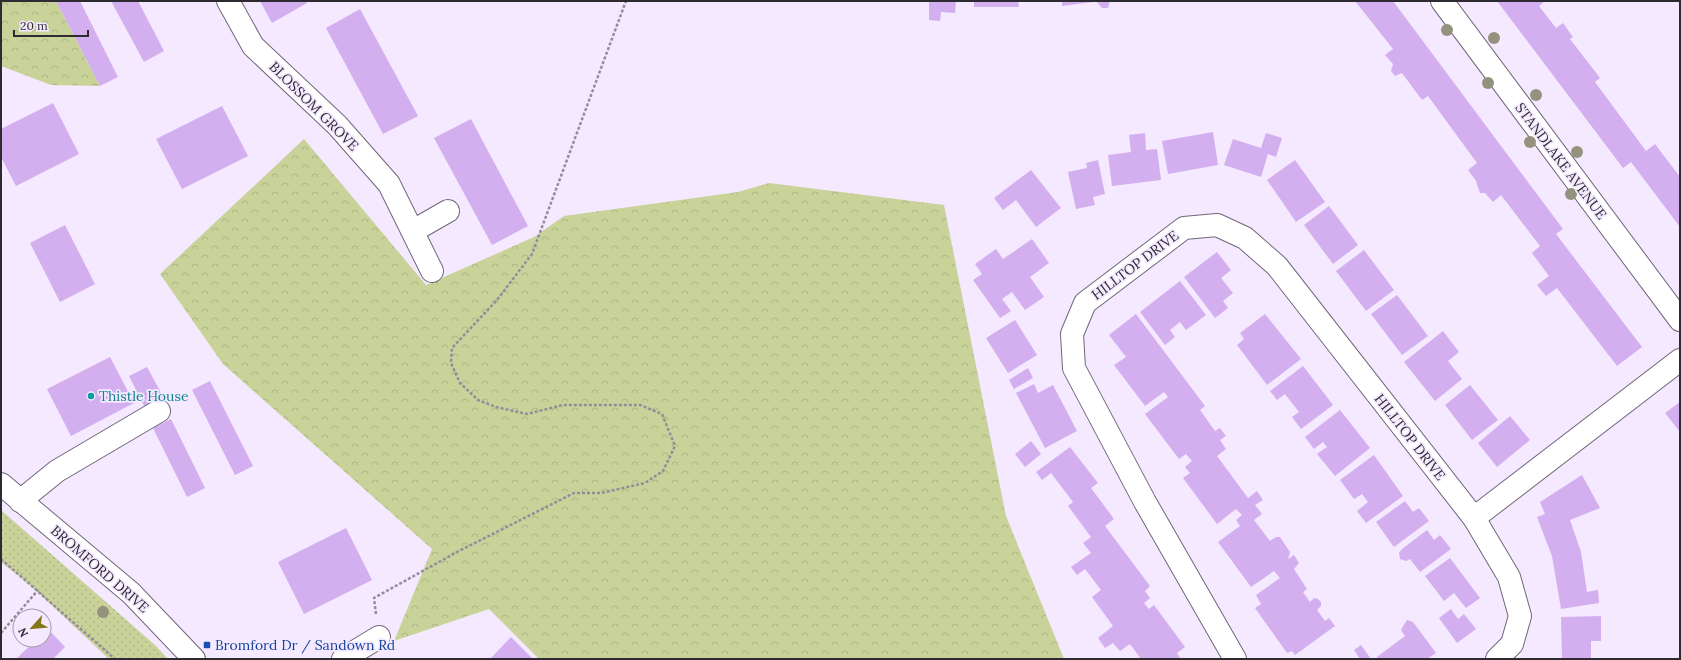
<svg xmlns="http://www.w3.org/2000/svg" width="1681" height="660" font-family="Lora,serif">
<defs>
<pattern id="grass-dots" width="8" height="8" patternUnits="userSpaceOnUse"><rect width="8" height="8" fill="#c9d399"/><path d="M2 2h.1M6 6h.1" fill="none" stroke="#adb584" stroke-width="1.8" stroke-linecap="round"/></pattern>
<pattern id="forest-crowns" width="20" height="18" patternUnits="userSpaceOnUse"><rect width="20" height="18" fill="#c9d399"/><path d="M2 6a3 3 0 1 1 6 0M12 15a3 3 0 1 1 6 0" fill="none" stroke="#adb584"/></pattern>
</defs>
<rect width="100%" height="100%" fill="#f4e9ff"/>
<path fill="url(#grass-dots)" d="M1,510L155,645L168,659H109L30,585L1,562Z"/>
<g fill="url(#forest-crowns)">
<path d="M1,1H56L100,86L51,85L1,66Z"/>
<path d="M304,139L426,285L534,237L564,216L738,192L769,183L944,205L1006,516L1064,659H539L489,609L394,641L432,549L223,364L160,274Z"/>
</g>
<g fill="#d3aff0">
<path d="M56,1H80L118,77L100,86Z"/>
<path d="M111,1H138L164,51L144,62Z"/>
<path d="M260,1H306L307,3L272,23Z"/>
<path d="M929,1H956L955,13L941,12L940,21L929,20Z"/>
<path d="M974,1H1018L1019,7H974Z"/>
<path d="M1062,1H1093V2L1062,6Z"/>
<path d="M1096,1H1110L1108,8H1102Z"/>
<path d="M1355,1H1393L1563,229L1556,234L1642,347L1617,366L1557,288L1546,296L1537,285L1549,276L1532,253L1540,246L1501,195L1493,202L1485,193H1480L1476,181L1468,170L1477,163L1428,96L1422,100L1402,73L1395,76L1391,71L1393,64L1385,55L1393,49Z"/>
<path d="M1497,1H1545L1539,6L1556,28L1563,23L1573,37L1570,39L1600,78L1595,82L1646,151L1655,144L1680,177V227L1631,162L1623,168Z"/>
<path d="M360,9L418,116L383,134L326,28Z"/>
<path d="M53,103L79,154L16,186L1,157V129Z"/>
<path d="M222,106L248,156L182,189L156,139Z"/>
<path d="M471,119L528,226L492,245L434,138Z"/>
<path d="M1213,132L1218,165L1168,174L1162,141Z"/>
<path d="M1145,133L1146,150L1157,149L1161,180L1112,186L1108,155L1131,152L1129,135Z"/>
<path d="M1266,133L1282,138L1276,157L1268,154L1261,177L1224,165L1233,139L1261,148Z"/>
<path d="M1098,160L1105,194L1093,197L1095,205L1076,209L1068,172L1087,168L1086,163Z"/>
<path d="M1295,160L1325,202L1296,222L1267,180Z"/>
<path d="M1031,170L1061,208L1036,227L1016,200L1003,210L994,198Z"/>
<path d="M1329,206L1358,245L1333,264L1304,225Z"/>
<path d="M65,225L95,284L60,302L30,243Z"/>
<path d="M1032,239L1049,263L1030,277L1044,297L1025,310L1012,292L1002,299L1011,311L1000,318L973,280L982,274L975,264L996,249L1003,259Z"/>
<path d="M1364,250L1394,290L1366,311L1336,271Z"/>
<path d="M1217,252L1231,270L1221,278L1233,293L1223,301L1228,308L1215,318L1184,277Z"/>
<path d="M1180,281L1206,315L1186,330L1180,322L1170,330L1175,337L1165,345L1140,312Z"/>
<path d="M1397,295L1428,336L1402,355L1371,314Z"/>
<path d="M1136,314L1205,406L1200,410L1215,431L1220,428L1226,436L1220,440L1226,449L1217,456L1248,498L1257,491L1263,500L1255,505L1262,514L1254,520L1270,541L1276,537H1280L1290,552L1288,559L1294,555L1299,563L1294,569L1307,589L1303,592L1310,602L1314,598L1318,599L1321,602V606L1317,610L1325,621L1329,618L1335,626L1295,655L1292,651L1287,653L1255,608L1261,604L1256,595L1280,578L1274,571L1251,587L1218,542L1240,526L1236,520L1242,515L1236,509L1217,524L1183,478L1190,473L1185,467L1192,461L1186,454L1179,459L1145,414L1168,397L1164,392L1145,406L1114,365L1126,357L1109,335Z"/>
<path d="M1265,314L1301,359L1267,385L1237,345L1244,339L1240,333Z"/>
<path d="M1015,320L1037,355L1008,373L986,338Z"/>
<path d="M1443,331L1459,352L1448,361L1462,379L1435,401L1404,362Z"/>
<path d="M110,357L134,403L71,436L47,389Z"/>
<path d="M1303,366L1333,405L1301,429L1292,417L1299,412L1285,394L1277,400L1270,391Z"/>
<path d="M147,367L165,400L146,410L129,376Z"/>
<path d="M1028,368L1033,378L1014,389L1009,380Z"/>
<path d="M210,381L253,466L235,475L192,390Z"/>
<path d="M1034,384L1038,393L1053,385L1077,431L1045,448L1016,393Z"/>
<path d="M1470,385L1498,420L1472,440L1445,405Z"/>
<path d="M1680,402V432L1665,413Z"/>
<path d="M1340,410L1370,448L1335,476L1317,454L1327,447L1323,442L1314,449L1305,437Z"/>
<path d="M1510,416L1530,440L1497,467L1478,443Z"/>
<path d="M171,419L205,488L187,497L153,428Z"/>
<path d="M1031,441L1041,454L1025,467L1015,454Z"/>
<path d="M1070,447L1098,483L1091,488L1114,519L1105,526L1150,586L1145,591L1150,598L1144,603L1149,609L1154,605L1185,647L1177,653L1181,659H1141L1130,644L1120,651L1113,643L1105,648L1098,638L1113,626L1092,597L1101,590L1085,569L1077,575L1071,567L1091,553L1083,543L1091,537L1068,506L1073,502L1051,473L1042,480L1036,472Z"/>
<path d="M1374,455L1403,496L1366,523L1357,511L1368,502L1362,494L1354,499L1340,480Z"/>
<path d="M1582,475L1600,508L1570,520L1581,552L1587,592L1598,590L1599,603L1561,609L1552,556L1537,517L1545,514L1540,502Z"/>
<path d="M1405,501L1413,512L1419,508L1429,521L1394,547L1376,522Z"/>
<path d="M346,528L372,580L304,614L278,562Z"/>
<path d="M1427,530L1434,540L1440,535L1451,549L1420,572L1410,559L1406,561L1400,559L1399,553L1402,549Z"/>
<path d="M1450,558L1480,598L1466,608L1454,593L1444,601L1425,576Z"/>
<path d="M1451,609L1458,619L1464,614L1476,629L1457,643L1439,618Z"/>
<path d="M1601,616V641H1591V659H1562L1561,617Z"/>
<path d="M1407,620L1413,622L1436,653L1427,659H1378L1377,657L1405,636L1401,630Z"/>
<path d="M48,629L65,647L53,659H16L36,640H44V632Z"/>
<path d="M511,637L533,659H490Z"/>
<path d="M1361,645L1371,659H1360L1354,650Z"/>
</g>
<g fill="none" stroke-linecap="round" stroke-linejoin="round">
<g stroke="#716779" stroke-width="24">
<g id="minor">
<path d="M228,1L253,46L337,125L389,184L432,271"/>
<path d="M1442,1L1680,320"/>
<path d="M413,231L448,211"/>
<path d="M1,484L131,593L194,659"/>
<path d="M20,501L57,471L159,411"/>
<path d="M1474,518L1680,360"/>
<path d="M343,659L379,637"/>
<path d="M1235,659L1145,502L1074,368L1072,334L1085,303L1184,228L1217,225L1245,238L1277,266L1474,518L1509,577L1520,616L1512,644L1497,659"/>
</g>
</g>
<g stroke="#948c9b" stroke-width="2.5" stroke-dasharray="3 2" stroke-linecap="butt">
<path d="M1,559L115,659"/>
<path d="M376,614L374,598L457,552L574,493H601L645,483L663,471L675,446L662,414L640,405H563L527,414L496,407L478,400L460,383L451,363L452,348L497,300L532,254L626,1"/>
<path d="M1,633L38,590"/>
</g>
<use href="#minor" stroke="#fff" stroke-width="22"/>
</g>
<g fill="#93927e">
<circle cx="1447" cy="30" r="6"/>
<circle cx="1494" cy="38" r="6"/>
<circle cx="1488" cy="83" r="6"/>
<circle cx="1536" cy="95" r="6"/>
<circle cx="1530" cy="142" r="6"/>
<circle cx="1577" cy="152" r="6"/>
<circle cx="1571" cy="194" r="6"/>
<circle cx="103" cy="612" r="6"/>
</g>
<circle fill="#0f9aa8" stroke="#f4e9ff" stroke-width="1.5" cx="91" cy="396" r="4"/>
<rect fill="#1a4fb4" stroke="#f4e9ff" stroke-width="1.5" x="203" y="641" width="8" height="8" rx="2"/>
<g text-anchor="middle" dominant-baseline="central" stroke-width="3.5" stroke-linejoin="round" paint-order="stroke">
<g font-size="14" fill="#2e2a32" stroke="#f4e9ff">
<text transform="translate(314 106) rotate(45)">BLOSSOM GROVE</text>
<text transform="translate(1561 161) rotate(53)">STANDLAKE AVENUE</text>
<text transform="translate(1135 265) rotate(-37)">HILLTOP DRIVE</text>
<text transform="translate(1410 437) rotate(52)">HILLTOP DRIVE</text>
<text transform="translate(100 569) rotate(41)">BROMFORD DRIVE</text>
</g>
<g font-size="14" fill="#0d838f" stroke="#f4e9ff" text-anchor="start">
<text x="99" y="396">Thistle House</text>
</g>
<g font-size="14" fill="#164399" stroke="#f4e9ff" text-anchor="start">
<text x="215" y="645">Bromford Dr / Sandown Rd</text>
</g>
</g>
<rect width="1681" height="660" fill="none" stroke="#2e2a32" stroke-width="4"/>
<g transform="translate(32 628) rotate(243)"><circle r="19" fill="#f4e9ff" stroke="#a59dad"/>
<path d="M0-3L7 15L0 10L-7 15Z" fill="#84761a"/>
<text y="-6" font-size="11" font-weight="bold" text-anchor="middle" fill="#2e2a32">N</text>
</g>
<path d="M14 30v6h74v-6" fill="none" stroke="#2e2a32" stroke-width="2"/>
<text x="20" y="30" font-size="12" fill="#2e2a32" stroke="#f4e9ff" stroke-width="3" paint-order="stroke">20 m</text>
</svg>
